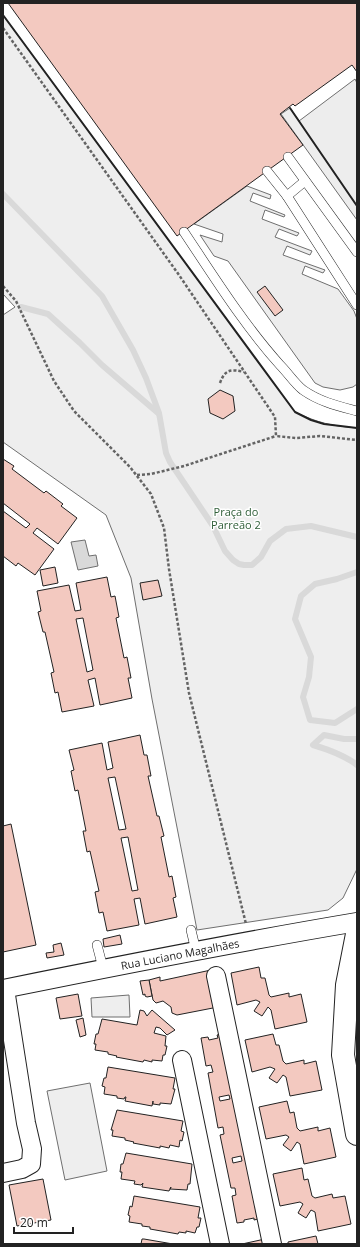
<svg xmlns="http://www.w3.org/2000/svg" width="360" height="1247" font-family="'Open Sans',sans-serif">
<rect width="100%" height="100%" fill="#fff"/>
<g fill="#eee" stroke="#6f6f6f">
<path d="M3,15L295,412C318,423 332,426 357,428V869L343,898L328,910L197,930L152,699L131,578L106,515L3,442V315L15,307L3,294Z"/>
<path d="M129,995L130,1017H92L91,998Z"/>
<path d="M90,1083L107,1171L65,1180L47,1091Z"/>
</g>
<g fill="#ededed" stroke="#6f6f6f">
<path d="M355,79L357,83V220L281,114L290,108L299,121Z"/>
<path d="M247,186L271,195L270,199L253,193L250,201L285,215L284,217L265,210L262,219L299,233L297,236L279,229L275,237L312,251L310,255L287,246L283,255L325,270L323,273L305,266L302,274L338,289L354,311L357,319V384L353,387L340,390L323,387L315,383L228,261L214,256L200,235L222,242L223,234L194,224Z"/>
</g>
<path fill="#d9d9d9" stroke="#6f6f6f" d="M85,540L89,556L96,555L98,566L78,570L71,542Z"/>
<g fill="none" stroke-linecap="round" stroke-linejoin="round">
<g stroke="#d9d9d9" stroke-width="6">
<path d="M3,194L102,296L133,350L146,378L159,413L166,453L170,462L213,526L225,551L233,560L239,564L244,565H252L261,557L270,541L286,529L311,526L357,537"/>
<path d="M21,307L48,314L80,343L102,365L158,413"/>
<path d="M357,572L337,579L315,584L301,596L295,619L311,657L309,677L303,697L310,720L335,723L357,709"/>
<path d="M357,739H344L324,735L313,745C330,750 344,755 357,765"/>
</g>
</g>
<g fill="#f3c9c0" stroke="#222" fill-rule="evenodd">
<path d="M8,3H357V72L352,65L295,106L293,104L280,114L303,145L177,236Z"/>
<path d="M265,286L283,310L275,316L257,292Z"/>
<path d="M220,390L233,396L235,411L223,419L210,413L208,399Z"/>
<path d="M3,459L14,466L12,469L44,493L46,491L63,504L61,506L77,518L58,544L37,528L33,533L54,549L35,575L18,563L16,566L3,556V511L26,528L30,524L3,503Z"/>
<path d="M55,567L58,583L43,586L40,570Z"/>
<path d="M107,577L111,597L115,596L119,617L116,618L124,658L127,657L131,678H128L132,698L100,705L95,678L88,680L94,706L62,712L58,692L55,693L51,673L54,672L45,632H43L38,612L41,611L37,591L69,585L75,611L81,610L76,583ZM83,618L93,670L87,672L76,619Z"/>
<path d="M158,580L162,596L143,600L140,583Z"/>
<path d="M140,735L144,755H147L151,776H148L157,816H159L164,836L161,837L169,877L172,876L176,897L173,898L177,917L145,924L140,898L134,899L139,925L107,931L103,912L99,913L95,892L99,891L90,851L87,852L83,831H86L78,790L75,791L71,771L74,770L69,750L102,743L107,770L113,768L108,742ZM115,777L126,829L119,830L108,778ZM128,837L138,890L132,891L121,838Z"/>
<path d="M11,824L36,945L3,952V826Z"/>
<path d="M120,935L122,944L104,947L103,939Z"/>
<path d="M61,943L64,955L47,958L46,953L54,952L53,945Z"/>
<path d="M259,967L261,978H265L269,995L271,997L289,993V997L301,994L307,1022L275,1029L271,1010L268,1007L262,1016L254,1011L260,1002L256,1000L237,1005L231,973Z"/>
<path d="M211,970L218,1007L177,1015L172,1013L171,1007L163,1001L156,1003L153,1000L149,980L160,977V981Z"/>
<path d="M149,980L152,996L147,997L145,996V994L143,995L140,981Z"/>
<path d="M78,994L82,1016L60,1019L56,998Z"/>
<path d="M140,1010L144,1011L147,1016L152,1010L175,1030L167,1035L160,1028L156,1027L154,1033L166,1036L165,1046H167L165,1055H163L162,1061L152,1060V1062L144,1060L143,1062L116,1057L117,1056L108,1054V1052L95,1050L96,1044H94L96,1034H98L102,1019L137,1025Z"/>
<path d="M83,1018L86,1035L80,1037L76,1020Z"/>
<path d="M230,1032L266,1217L254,1220V1218L244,1220V1222L237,1223L232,1196L236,1195L235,1188H231L220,1135L224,1134L223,1127L218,1128L208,1073L213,1072L211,1065L206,1066L201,1038L208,1037L209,1040L218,1038L217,1035ZM229,1095L230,1099L220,1101L219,1097ZM241,1156L242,1161L233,1163L232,1158Z"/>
<path d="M273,1034L276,1045H279L283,1061L286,1064L304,1060V1064L316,1061L322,1090L290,1096L286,1077L283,1075L277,1083L269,1078L275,1069L270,1067L252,1072L245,1040Z"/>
<path d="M108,1067L175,1078L173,1089H175L171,1104L160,1103V1105L153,1104V1101L152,1106L125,1101L126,1097H125L124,1099L117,1098V1096L104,1094L105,1087L102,1086L104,1078H106Z"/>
<path d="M287,1101L290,1113L294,1112L297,1128L300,1131L318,1127V1131L330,1128L336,1157L304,1164L300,1144L297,1142L291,1151L283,1145L289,1137L286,1135L266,1139L259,1107Z"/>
<path d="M117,1110L183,1121L181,1131L184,1132L182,1141L180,1140L179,1147L170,1145L169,1148L160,1146V1148L133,1143L134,1142L125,1140V1138L112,1136L113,1130H111Z"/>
<path d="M126,1153L192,1164L190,1184H188L187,1190L170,1189L171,1187L169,1191L142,1187L143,1183L141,1185L134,1184L135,1181L121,1179L122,1172H120L121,1164H123Z"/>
<path d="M302,1168L304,1180L308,1179L312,1196L315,1198L332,1194L333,1198L345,1196L351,1224L318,1231L315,1212L311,1210L306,1218L298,1213L303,1204L300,1202L280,1206L273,1174Z"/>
<path d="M43,1179L51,1220L17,1226L9,1185Z"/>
<path d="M134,1196L200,1207L198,1218H201L199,1227H197L195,1233L186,1231V1233L179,1232L178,1234L150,1229V1227L142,1226V1224L129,1222L130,1216L128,1215L130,1206L132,1207Z"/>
<path d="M316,1236L318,1244H288V1242Z"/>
<path d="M142,1239H144L173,1244H141Z"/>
<path d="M265,1239L266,1244H242Z"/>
</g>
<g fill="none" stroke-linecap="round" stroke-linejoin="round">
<g stroke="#222" stroke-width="10">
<g id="lane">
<path d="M288,157L357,252"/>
<path d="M267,171L287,196L357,305"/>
<path d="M287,196L305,181"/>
<path d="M184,232C214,277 244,325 280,365C288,373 295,384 303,390C320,402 338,406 357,411"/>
<path d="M191,930L196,951"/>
<path d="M97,945L103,968"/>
</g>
</g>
<g stroke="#222" stroke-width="20">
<g id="street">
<path d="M216,976L272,1244"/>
<path d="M3,989C121,965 238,942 357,922"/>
<path d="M182,1060L220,1244"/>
<path d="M3,1173L22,1169L31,1164L32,1149L26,1123L5,989"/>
</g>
</g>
<g stroke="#222" stroke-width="24">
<path id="primary" d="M357,934L347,985L343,1055L357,1134"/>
</g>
<g stroke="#646464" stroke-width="2.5" stroke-dasharray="3 2" stroke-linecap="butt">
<path d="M3,28L179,275L275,417L276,436L296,438L320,436L357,440"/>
<path d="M3,286L16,301L54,381L74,411L130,467L151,494L164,528L169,569L189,693L246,924"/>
<path d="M220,383C225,369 231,369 244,372"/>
<path d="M137,475L151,474L184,466L276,436"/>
</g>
<use href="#lane" stroke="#fff" stroke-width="9"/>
<use href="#street" stroke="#fff" stroke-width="18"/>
<use href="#primary" stroke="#fff" stroke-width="22"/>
<g stroke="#222" stroke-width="2">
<path d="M3,15L295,412L311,420L324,424L357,428"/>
<path d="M290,108L357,206"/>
</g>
</g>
<g text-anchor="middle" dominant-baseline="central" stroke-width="3" stroke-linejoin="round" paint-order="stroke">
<g font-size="11" fill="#2f5e38" stroke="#fff">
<text x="236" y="511">Praça do<tspan x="236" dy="13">Parreão 2</tspan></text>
</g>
<g font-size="11" fill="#222" stroke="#fff">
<text transform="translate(180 954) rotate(-11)">Rua Luciano Magalhães</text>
</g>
</g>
<rect width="360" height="1247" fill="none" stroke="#222222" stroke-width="8"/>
<path d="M14 1227v6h59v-6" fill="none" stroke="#222222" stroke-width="2"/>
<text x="20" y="1227" font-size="12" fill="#222222" stroke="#ffffff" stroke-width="3" paint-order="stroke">20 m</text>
</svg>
